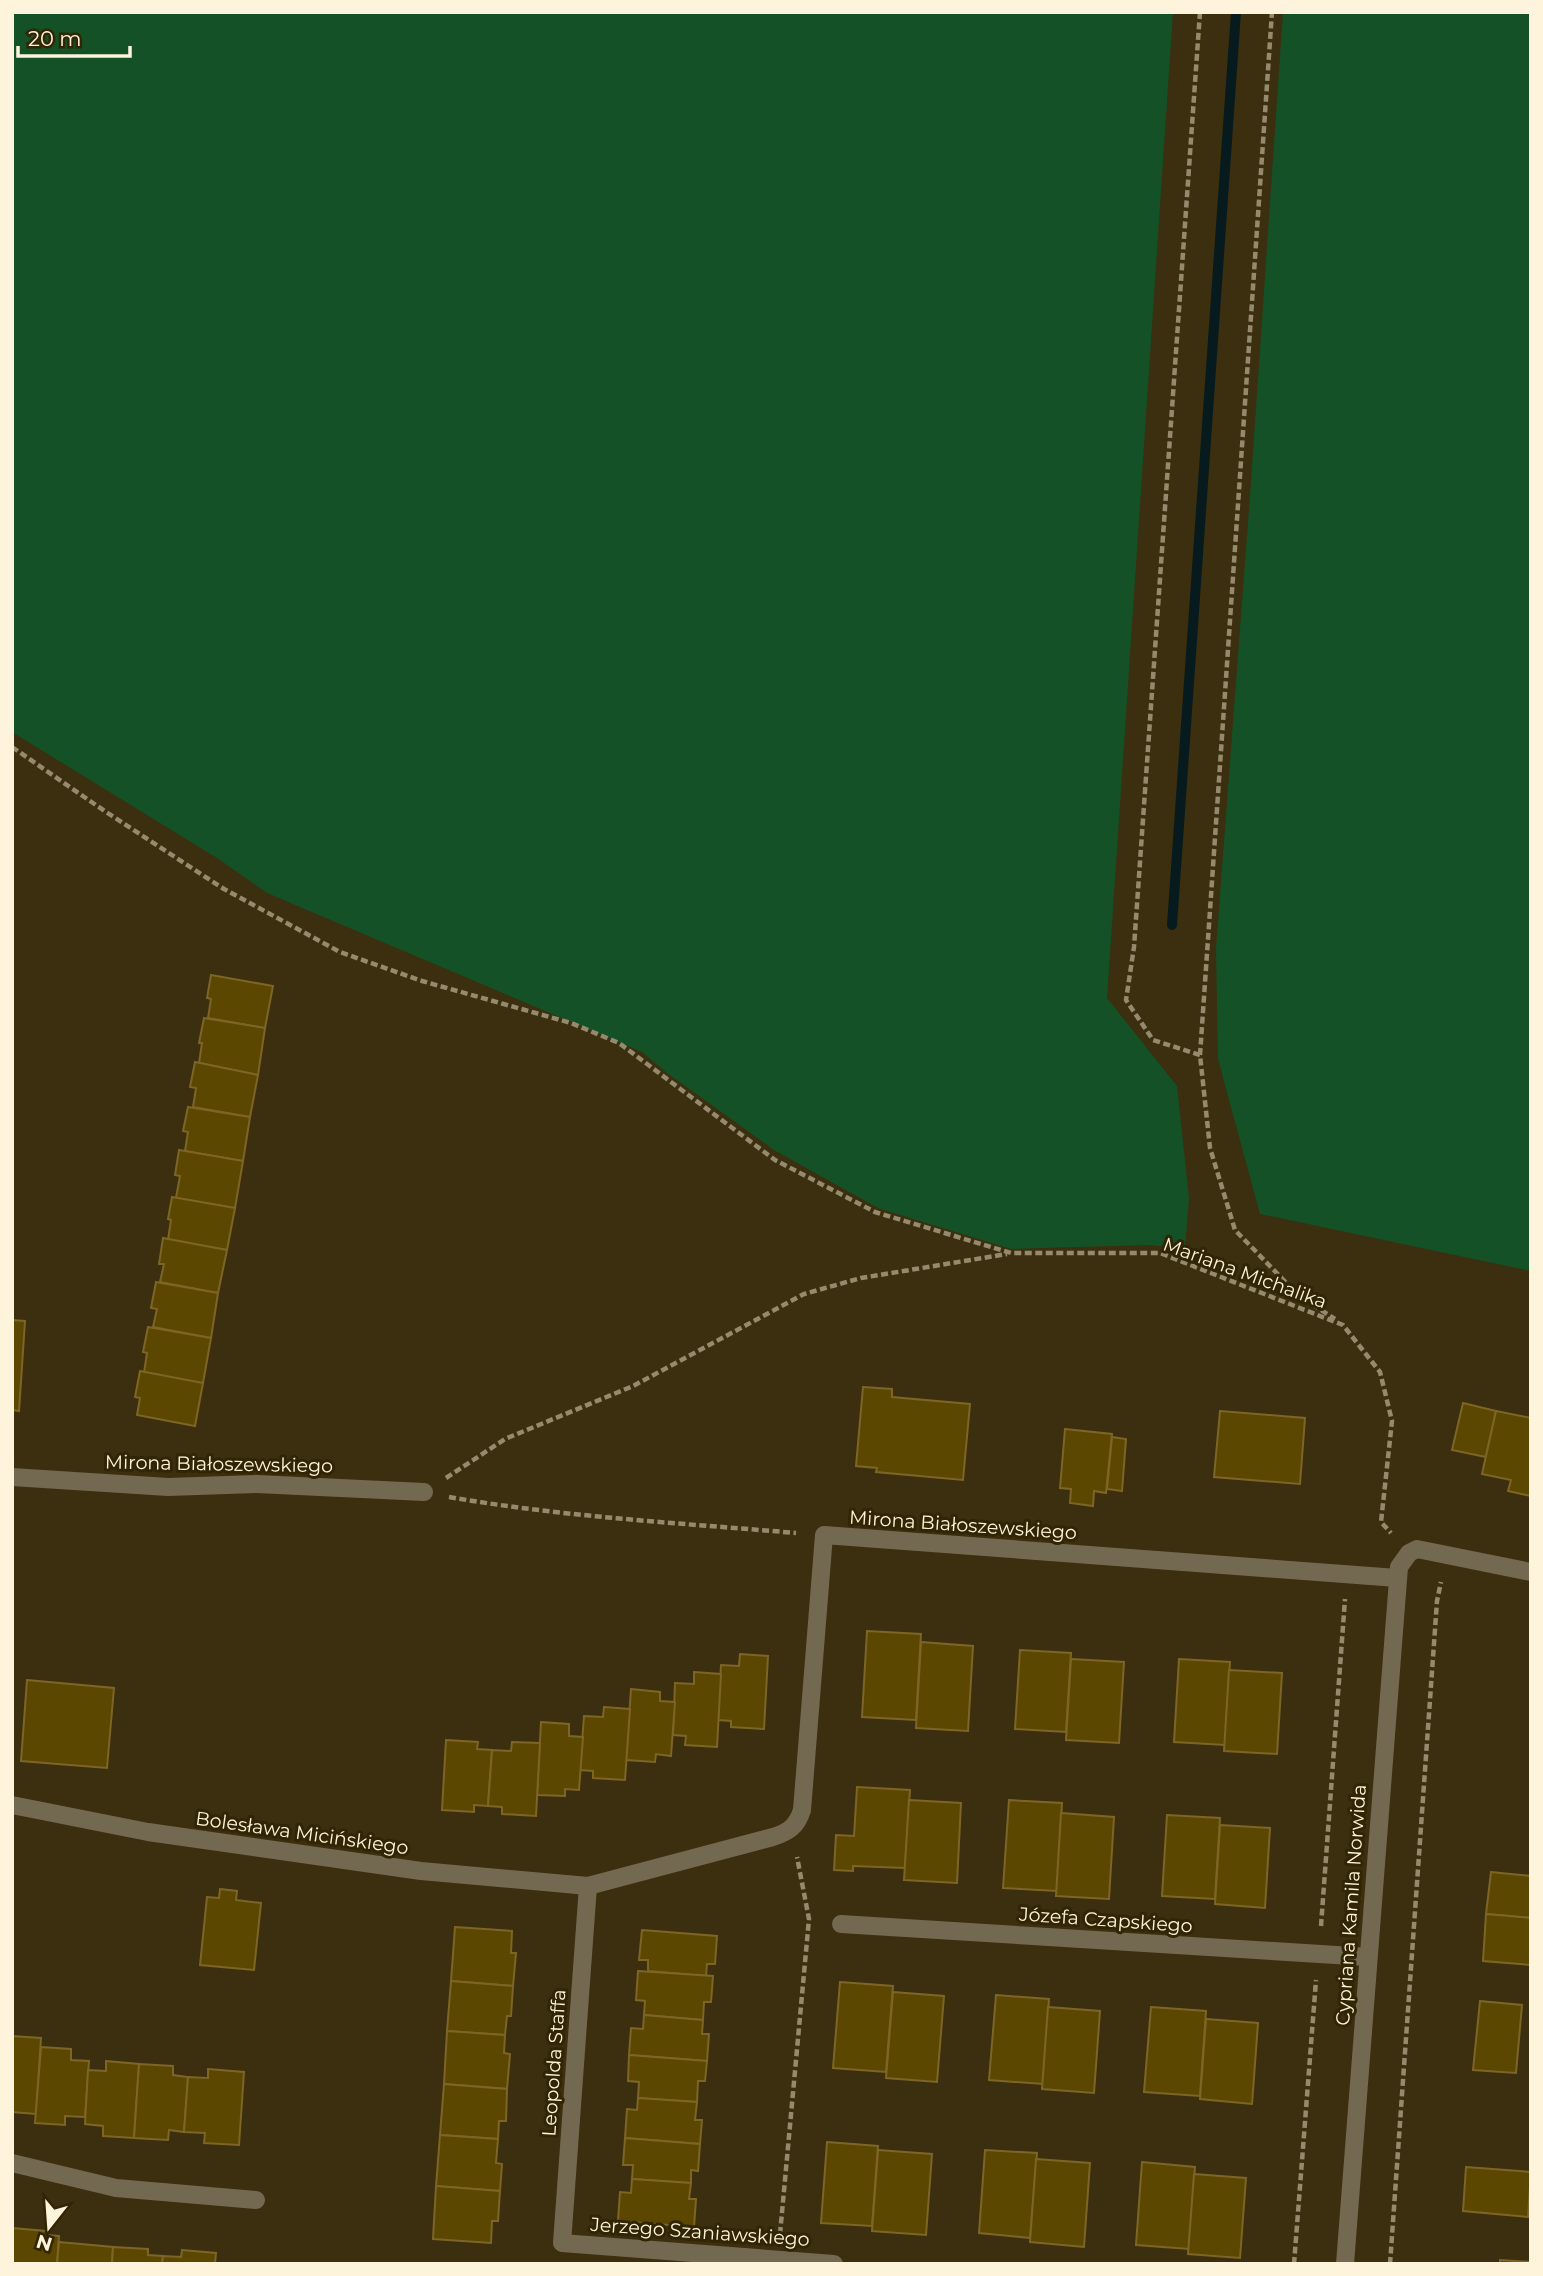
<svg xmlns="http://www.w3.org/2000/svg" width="1543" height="2276" font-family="Montserrat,sans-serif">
<rect width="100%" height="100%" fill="#3b2f0f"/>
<g fill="#155126">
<path d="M12,12H1173L1107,998L1177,1086L1189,1198L1185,1248L1149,1245L1011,1249L878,1208L774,1150L667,1073L642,1052L267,893L217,858L12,732Z"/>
<path d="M1283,12H1531V1271L1260,1214L1218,1059L1216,948L1250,496Z"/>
</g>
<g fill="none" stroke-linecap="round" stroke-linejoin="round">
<path stroke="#071a1d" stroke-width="10" d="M1172,925L1236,12"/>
</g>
<g fill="#5c4700" stroke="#7c6527" stroke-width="2">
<path d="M211,975L273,986L265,1028L208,1018L211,999L207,998Z"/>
<path d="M204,1018L265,1028L258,1075L199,1063L202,1043H199Z"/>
<path d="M195,1062L258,1075L250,1117L193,1107L196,1088L190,1087Z"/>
<path d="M188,1107L250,1117L243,1161L185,1151L188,1132L183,1131Z"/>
<path d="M179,1150L243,1161L235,1208L176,1198L180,1176L175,1175Z"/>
<path d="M172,1197L235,1208L227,1250L168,1240L171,1220L168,1219Z"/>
<path d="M163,1238L227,1250L218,1293L160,1282L164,1264H159Z"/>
<path d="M156,1282L218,1293L211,1338L153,1327L157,1309L151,1308Z"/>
<path d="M12,1320L25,1321L19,1411L12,1410Z"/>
<path d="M148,1327L211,1338L203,1383L144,1373L147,1353L143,1352Z"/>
<path d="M140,1371L203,1383L195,1426L137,1415L140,1398L135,1397Z"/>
<path d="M863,1387L892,1389V1397L970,1404L963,1480L876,1472L877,1468L856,1466Z"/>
<path d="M1463,1403L1496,1411L1486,1457L1452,1450Z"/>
<path d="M1220,1411L1305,1418L1300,1484L1214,1477Z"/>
<path d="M1496,1411L1531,1418V1496L1508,1491L1511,1480L1482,1474Z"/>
<path d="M1065,1429L1112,1434L1106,1493L1094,1491L1093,1506L1070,1503L1071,1489L1060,1488Z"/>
<path d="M1112,1437L1126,1439L1122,1491L1107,1489Z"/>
<path d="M867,1631L921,1634L916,1720L862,1717Z"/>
<path d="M921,1642L973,1646L968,1731L916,1728Z"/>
<path d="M1020,1650L1071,1653L1066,1732L1015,1729Z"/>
<path d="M740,1654L768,1656L764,1729L731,1727V1721L718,1720L721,1665L739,1666Z"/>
<path d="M1071,1659L1124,1662L1119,1743L1066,1740Z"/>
<path d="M1179,1659L1230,1662L1225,1745L1174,1742Z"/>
<path d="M1229,1670L1282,1673L1277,1754L1224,1751Z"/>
<path d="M694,1672L721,1674L717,1747L685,1745L686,1736L673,1735L675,1683L694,1684Z"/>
<path d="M27,1680L114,1688L107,1768L21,1761Z"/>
<path d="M631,1689L660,1692V1701L675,1702L671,1756L656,1754L655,1762L626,1760Z"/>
<path d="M604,1707L630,1709L625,1780L593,1778V1771L580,1770L584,1716L603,1717Z"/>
<path d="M541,1722L569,1724V1736L583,1737L579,1790L565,1789V1796L537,1795Z"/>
<path d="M446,1740L478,1742L477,1749L492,1750L488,1806L474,1805V1812L442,1810Z"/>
<path d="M512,1742L540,1743L536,1816L502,1814V1807L488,1806L492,1750L511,1751Z"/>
<path d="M857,1787L910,1790L905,1868L853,1866V1871L834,1870L836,1835L854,1836Z"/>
<path d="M909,1800L961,1803L957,1883L904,1880Z"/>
<path d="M1009,1800L1062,1803L1057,1891L1003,1888Z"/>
<path d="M1061,1813L1114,1817L1109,1899L1056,1896Z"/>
<path d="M1167,1815L1220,1818L1215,1899L1162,1896Z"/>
<path d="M1220,1825L1270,1828L1265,1908L1215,1904Z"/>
<path d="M1491,1872L1531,1876V1918L1486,1914Z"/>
<path d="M220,1889L237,1891L236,1900L261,1903L254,1970L200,1965L207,1897L219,1898Z"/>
<path d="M1486,1914L1531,1918V1965L1483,1961Z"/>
<path d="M455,1927L512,1931L511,1953H516L513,1986L451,1981Z"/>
<path d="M642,1930L717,1936L715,1964H707L706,1976L648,1971V1960H639Z"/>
<path d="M638,1971L713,1976L711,2002H704L703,2020L644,2015L645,2001L636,2000Z"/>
<path d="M451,1981L513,1986L511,2016H507L505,2035L447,2031Z"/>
<path d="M840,1982L893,1986L886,2072L833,2068Z"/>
<path d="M893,1992L944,1996L937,2082L886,2078Z"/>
<path d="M996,1995L1049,1999L1043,2084L989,2080Z"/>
<path d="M1480,2001L1522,2005L1516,2073L1473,2070Z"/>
<path d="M1048,2007L1100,2011L1094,2093L1042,2089Z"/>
<path d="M1151,2007L1206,2011L1200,2096L1144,2092Z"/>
<path d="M644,2015L703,2020L702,2034H709L707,2061L629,2055L631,2028L643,2029Z"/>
<path d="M1206,2019L1258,2023L1252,2104L1200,2099Z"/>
<path d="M447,2031L505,2035L504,2053L510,2054L507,2089L444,2084Z"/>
<path d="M12,2036L41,2038L36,2114L12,2112Z"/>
<path d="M41,2047L71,2049V2060L89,2061L85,2117L65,2116V2125L35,2123Z"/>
<path d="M629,2055L707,2061L705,2081H698L697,2102L638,2098L639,2082L628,2081Z"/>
<path d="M106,2061L139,2064L134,2138L103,2136V2126L85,2124L88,2070L106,2071Z"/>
<path d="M139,2064L173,2066V2075L188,2077L184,2132L169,2130L168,2140L134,2138Z"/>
<path d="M208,2069L244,2072L239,2145L204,2143L205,2133L184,2132L188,2077L208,2078Z"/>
<path d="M444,2084L507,2089L506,2121H499L498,2139L440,2135Z"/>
<path d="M638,2098L697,2102L695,2120H702L700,2144L625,2138L627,2109L637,2110Z"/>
<path d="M440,2135L498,2139L496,2163L502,2164L500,2191L436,2186Z"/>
<path d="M625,2138L700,2144L698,2171L691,2170V2183L632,2179L633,2165H623Z"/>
<path d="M827,2142L878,2146L872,2226L821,2223Z"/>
<path d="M878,2150L932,2154L926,2235L872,2231Z"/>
<path d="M985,2150L1037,2153L1030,2238L979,2233Z"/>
<path d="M1036,2159L1090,2163L1084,2247L1030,2242Z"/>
<path d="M1142,2162L1195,2167L1189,2249L1136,2245Z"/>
<path d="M1466,2167L1531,2172L1528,2217L1463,2211Z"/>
<path d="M1194,2174L1246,2178L1240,2258L1188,2254Z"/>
<path d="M632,2179L691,2183L689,2199H696L694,2227L618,2221L620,2192L631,2193Z"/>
<path d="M436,2186L500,2191L498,2221H492L491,2243L433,2239Z"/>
<path d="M12,2228L46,2231V2235L59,2236L57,2264H12Z"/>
<path d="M59,2242L113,2247L112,2264H57Z"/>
<path d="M113,2247L148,2249V2255L163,2256L162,2264H112Z"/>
<path d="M182,2250L216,2253L215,2264H162L163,2256L181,2257Z"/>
<path d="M1500,2260L1531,2262V2264H1500Z"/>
</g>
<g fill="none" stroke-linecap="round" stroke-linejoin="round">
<g stroke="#958a6d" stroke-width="4.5" stroke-dasharray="7 3.5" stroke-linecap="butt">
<path d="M1200,12L1134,947L1126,1000L1153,1040L1200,1055L1210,1148L1235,1230L1298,1295L1335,1319"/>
<path d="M12,747L106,812L224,889L340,952L422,981L571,1023L619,1043L775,1160L875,1212L1011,1253H1160L1343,1325L1380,1372L1392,1421L1381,1522L1391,1533"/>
<path d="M1200,1055L1272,12"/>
<path d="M446,1478L505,1439L633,1386L804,1294L861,1278L1007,1254"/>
<path d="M449,1497C564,1517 680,1523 796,1533"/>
<path d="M1321,1926L1345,1599"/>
<path d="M780,2234L809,1919L797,1857"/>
<path d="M1294,2264L1316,1980"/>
<path d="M1390,2264L1437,1601L1441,1582"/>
</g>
<g stroke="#736951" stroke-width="18">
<path d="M12,1477L168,1487L257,1484L424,1492"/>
<path d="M12,1805L148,1832L421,1871L588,1886L773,1837C789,1832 797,1826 802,1810L824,1535L1397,1578"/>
<path d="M588,1886L562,2243L834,2264"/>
<path d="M841,1924L1368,1957"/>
<path d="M12,2163L116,2188L256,2200"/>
<path d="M1345,2264L1399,1567L1409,1553L1417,1549L1531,1572"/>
</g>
</g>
<g text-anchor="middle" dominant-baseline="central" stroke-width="6" stroke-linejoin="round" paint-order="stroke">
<g font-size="19" fill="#fef4dc" stroke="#312504">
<text transform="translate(1245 1273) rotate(20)">Mariana Michalika</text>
<text transform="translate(219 1464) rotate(1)">Mirona Białoszewskiego</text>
<text transform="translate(963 1525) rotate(4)">Mirona Białoszewskiego</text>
<text transform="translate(302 1833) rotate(8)">Bolesława Micińskiego</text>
<text transform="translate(1351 1905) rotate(-86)">Cypriana Kamila Norwida</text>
<text transform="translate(1106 1920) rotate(4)">Józefa Czapskiego</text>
<text transform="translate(554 2063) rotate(-86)">Leopolda Staffa</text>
<text transform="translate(700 2232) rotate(4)">Jerzego Szaniawskiego</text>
</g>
</g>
<rect width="1543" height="2276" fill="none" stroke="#fef4dc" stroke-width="28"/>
<g transform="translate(49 2227) rotate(197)" stroke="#312504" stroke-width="5" paint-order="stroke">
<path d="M0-5L12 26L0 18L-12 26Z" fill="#fef4dc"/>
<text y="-10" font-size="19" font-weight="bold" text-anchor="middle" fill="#fef4dc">N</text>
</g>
<path d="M18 46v10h112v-10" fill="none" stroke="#fef4dc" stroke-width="3.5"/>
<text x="28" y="46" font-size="21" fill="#fef4dc" stroke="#312504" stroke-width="5" paint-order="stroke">20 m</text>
</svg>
